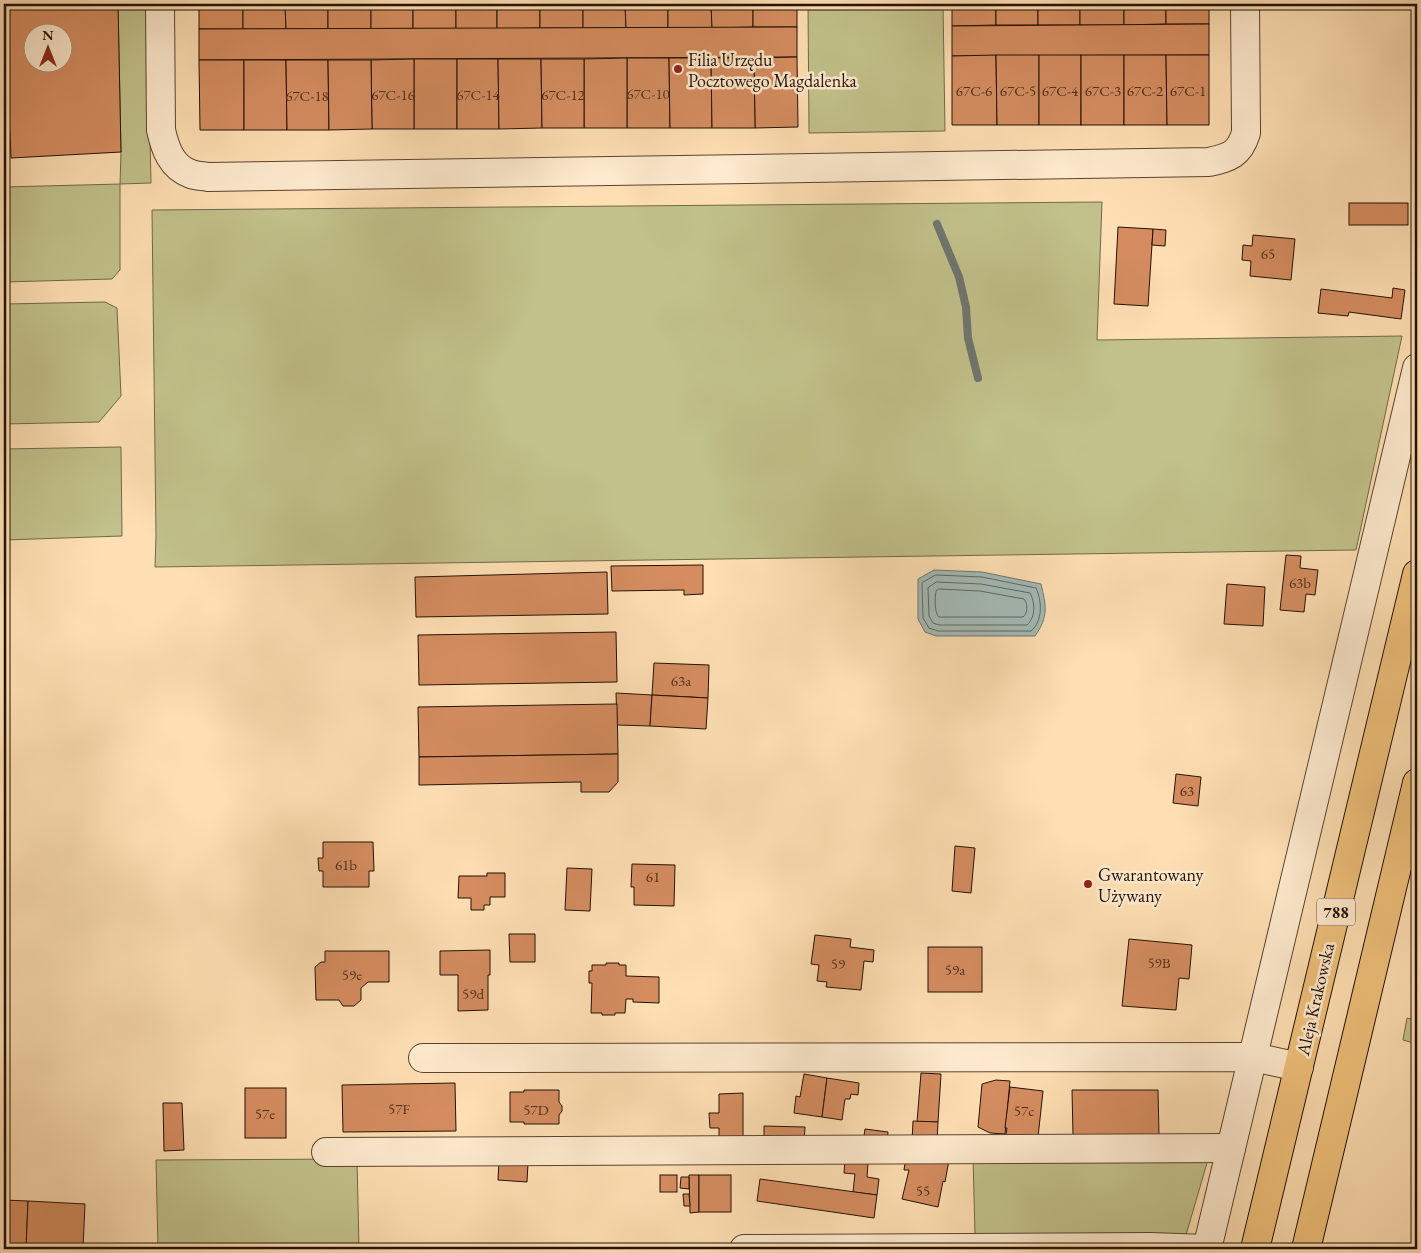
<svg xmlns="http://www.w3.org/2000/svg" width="1421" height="1253" font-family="'EB Garamond',serif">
<rect width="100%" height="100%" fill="#fedfb3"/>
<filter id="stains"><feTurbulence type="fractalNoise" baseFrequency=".004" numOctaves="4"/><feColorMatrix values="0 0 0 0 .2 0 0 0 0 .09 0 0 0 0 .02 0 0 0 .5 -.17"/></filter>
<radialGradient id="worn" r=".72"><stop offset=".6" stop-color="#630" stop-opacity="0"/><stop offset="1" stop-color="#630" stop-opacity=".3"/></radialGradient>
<g fill="#c2c18b" stroke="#726948">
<path d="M118,4H147L151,183L120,184V270L112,279L4,282V187L120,184L121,152Z"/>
<path d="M808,4H943L945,131L809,133Z"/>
<path d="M1102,202L1097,340L1402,336L1356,550L155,567L156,536L152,210Z"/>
<path d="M105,302L117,308L121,396L99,422L4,424V304Z"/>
<path d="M121,447L122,536L4,540V449Z"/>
<path d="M1407,1018L1417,1020V1044L1403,1040Z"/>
<path d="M973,1156H1209L1186,1235L975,1236Z"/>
<path d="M357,1159L359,1249H158L156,1160Z"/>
</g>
<path fill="#a3bab6" stroke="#707670" d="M934,570L982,572L1041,584C1046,606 1049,616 1035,636H936L925,632L918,619V579Z"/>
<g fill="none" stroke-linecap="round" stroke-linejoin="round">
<g stroke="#63665e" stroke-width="1">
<path d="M936,575L982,577L1036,588C1042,601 1043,621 1031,631H938L929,628L923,618L922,583Z"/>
<path d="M937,582L981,584L1030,593C1035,602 1036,617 1027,625H939L933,623L929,616L928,588Z"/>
<path d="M939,589L980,591L1024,599C1028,604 1028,613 1023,617H939C934,612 935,599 936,591Z"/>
</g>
<path stroke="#707670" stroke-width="8" d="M937,224L959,277L966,307L968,338L978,378"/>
</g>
<g fill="#d58d60" stroke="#231106" fill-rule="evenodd">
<path d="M4,4H118L121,152L11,158ZM32,32H62V62H32Z"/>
<rect x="199" y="4" width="44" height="25"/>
<path d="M243,4H285L286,29H243Z"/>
<path d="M285,4H328V29H286Z"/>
<rect x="328" y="4" width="43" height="25"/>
<rect x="371" y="4" width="42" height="25"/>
<rect x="413" y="4" width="43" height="25"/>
<rect x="456" y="4" width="41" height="25"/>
<path d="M497,4H540V28L497,29Z"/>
<rect x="540" y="4" width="43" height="24"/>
<path d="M583,4H625L626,28H583Z"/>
<path d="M625,4H668V28H626Z"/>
<path d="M668,4H711L712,28H668Z"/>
<path d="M711,4H753V27L712,28Z"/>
<rect x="753" y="4" width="44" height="23"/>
<path d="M952,4H996V25L952,26Z"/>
<rect x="996" y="4" width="42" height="21"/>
<rect x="1038" y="4" width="42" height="21"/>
<rect x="1080" y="4" width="44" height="21"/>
<path d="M1124,4H1166V24L1124,25Z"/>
<rect x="1166" y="4" width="43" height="20"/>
<path d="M1209,24V55L952,56V26Z"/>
<path d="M797,27V57L199,60V29Z"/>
<path d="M996,55L997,125H952V56Z"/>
<path d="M996,55H1039V125H997Z"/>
<rect x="1039" y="55" width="42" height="70"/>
<rect x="1081" y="55" width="43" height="70"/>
<path d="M1124,55H1166L1167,125H1124Z"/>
<path d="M1166,55H1209V125H1167Z"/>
<path d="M797,57L798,127L755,128L754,58Z"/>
<path d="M627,58H669L670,128H627Z"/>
<path d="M627,58V128H584V59Z"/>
<path d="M669,58H711L712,128H670Z"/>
<path d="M711,58H754L755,128H712Z"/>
<rect x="414" y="59" width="43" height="70"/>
<path d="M414,59V129H372L371,60Z"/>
<path d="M457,59H498L499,129H457Z"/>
<path d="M498,59H541L542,128L499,129Z"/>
<path d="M541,59H584V128H542Z"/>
<path d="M199,60H244V130H200Z"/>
<path d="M244,60H286L287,130H244Z"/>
<path d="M286,60H328L329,130H287Z"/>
<path d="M328,60H371L372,129L329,130Z"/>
<rect x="1349" y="203" width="59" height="22"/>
<path d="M1118,227L1153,229L1148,306L1114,304Z"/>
<path d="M1153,229L1166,230L1165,246L1152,245Z"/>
<path d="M1253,235L1295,239L1291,280L1250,276L1251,261L1242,260L1243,245L1252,246Z"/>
<path d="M1393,288L1405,290L1401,319L1349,312L1348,316L1318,313L1321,289L1392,298Z"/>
<path d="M1286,555L1301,556L1300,568L1318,570L1315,595L1306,594L1304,612L1280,610Z"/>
<path d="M703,565V594L684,595V590L612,591L611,566Z"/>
<path d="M607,572L608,614L416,617L415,577Z"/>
<path d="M1227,584L1265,587L1263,626L1224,624Z"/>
<path d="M616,632L617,682L419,685L418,635Z"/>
<path d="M654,663L709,665L708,698L652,695Z"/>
<path d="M616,693L652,695L650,726L617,725Z"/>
<path d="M652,695L708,698L706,729L650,726Z"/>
<path d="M616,704H617L618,754L419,757L418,707Z"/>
<path d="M618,754V782L609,792H581V782L419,785V757Z"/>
<path d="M1176,774L1201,777L1198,806L1173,803Z"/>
<path d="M323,842H373L374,871H369V887H323V871H319L318,858H323Z"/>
<path d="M955,846L975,848L971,893L952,891Z"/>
<path d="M632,864L675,865L674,906L634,905V887H631Z"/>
<path d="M567,868L592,869L590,911L565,910Z"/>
<path d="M487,873H505V897H490V905H484V910H471V898H458L459,876H487Z"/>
<path d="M509,934H535V962H510Z"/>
<path d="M815,935L851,939L850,947L874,950L873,962L864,961L861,990L826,987L827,982L817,981L819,965L811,964Z"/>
<path d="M1129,939L1192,945L1189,979L1179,978L1176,1010L1122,1006Z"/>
<rect x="928" y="947" width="54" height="45"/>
<path d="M490,950V975H488V1010L458,1011V975H440V951Z"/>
<path d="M325,951H389V982H368L361,988V1000L354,1006H343L339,1000H316L315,967L321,962H325Z"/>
<path d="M606,963H619V965H626V976L659,977V1003L633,1002V999H626L625,1013H615V1015H602V1013H591L592,983H589V971H592V965H606Z"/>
<path d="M921,1073L941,1074L938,1122H917Z"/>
<path d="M804,1074L827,1078L822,1117L794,1113L796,1096L800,1097Z"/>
<path d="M827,1078L859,1083L858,1095L851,1094L850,1099H845L842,1120L822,1117Z"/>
<path d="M996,1080L1010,1081L1005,1134L990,1133L978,1127L982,1084Z"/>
<path d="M455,1083L456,1131L343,1132L342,1085Z"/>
<path d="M1010,1087L1043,1091L1038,1137L1005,1141L1007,1128H1005Z"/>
<rect x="245" y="1088" width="41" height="50"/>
<path d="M524,1090H559V1102L562,1106V1111L559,1115V1124H524V1122H510V1092H524Z"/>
<path d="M1072,1090H1158L1159,1135L1073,1136Z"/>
<path d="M743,1093V1140H719V1128H710L709,1113H719V1094Z"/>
<path d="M163,1103H182L184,1150L164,1151Z"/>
<path d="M913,1121L938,1122L937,1143L912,1142Z"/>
<path d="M764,1126L805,1127L804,1144L764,1142Z"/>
<path d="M865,1129L888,1132L887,1146L863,1143Z"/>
<path d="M906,1157L949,1160L945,1182L943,1181L938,1207L902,1199L909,1170H904Z"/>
<path d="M845,1160L868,1163L867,1177L879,1179L877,1195L853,1192L855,1174L844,1173Z"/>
<path d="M499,1161L528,1163L527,1182L498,1180Z"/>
<rect x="660" y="1175" width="17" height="17"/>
<path d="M689,1175H699V1212L690,1213Z"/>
<rect x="699" y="1175" width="32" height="37"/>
<path d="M681,1177H689V1189L680,1188Z"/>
<path d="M760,1179L877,1195L874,1218L757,1201Z"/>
<path d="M683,1194H689L690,1206H684Z"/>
<path d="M4,1200L28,1201L26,1249H4Z"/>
<path d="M28,1201L85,1204L83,1249H26Z"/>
</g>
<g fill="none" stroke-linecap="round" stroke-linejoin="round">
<g stroke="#5a4431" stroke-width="30">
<g id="minor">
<path d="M160,4L161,130C165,148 171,167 191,174C196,176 203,176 208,177L1209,162C1230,157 1239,155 1246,133L1245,4"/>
<path d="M423,1058L1253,1057L1299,1067"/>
<path d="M326,1152L1231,1148"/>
<path d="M744,1249L1150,1247L1208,1249"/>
<path d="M1207,1249L1417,368"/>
</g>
</g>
<g stroke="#231106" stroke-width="30">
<g id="major">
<path d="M1255,1249L1417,574"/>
<path d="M1306,1249L1417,783"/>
</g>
</g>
<use href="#minor" stroke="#feeace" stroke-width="28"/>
<use href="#major" stroke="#efc07a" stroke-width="28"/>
</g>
<g fill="#8f2418" stroke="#feeace" stroke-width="2">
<circle cx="678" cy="69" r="5"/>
<circle cx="1088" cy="884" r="5"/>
</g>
<g text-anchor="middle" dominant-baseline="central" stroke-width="5" stroke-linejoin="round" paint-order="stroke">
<g font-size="15" fill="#50301c">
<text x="974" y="90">67C-6</text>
<text x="1018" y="90">67C-5</text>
<text x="1060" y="90">67C-4</text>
<text x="1103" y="90">67C-3</text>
<text x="1145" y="90">67C-2</text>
<text x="1188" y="90">67C-1</text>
<text x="648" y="93">67C-10</text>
<text x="393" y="94">67C-16</text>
<text x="478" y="94">67C-14</text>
<text x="563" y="94">67C-12</text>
<text x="307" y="95">67C-18</text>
<text x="1268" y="253">65</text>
<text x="1300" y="582">63b</text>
<text x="681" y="680">63a</text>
<text x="1187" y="790">63</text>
<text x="346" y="864">61b</text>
<text x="653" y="876">61</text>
<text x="1159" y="962">59B</text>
<text x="838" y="963">59</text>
<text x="955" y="969">59a</text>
<text x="352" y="974">59e</text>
<text x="473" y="993">59d</text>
<text x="399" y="1108">57F</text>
<text x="536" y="1109">57D</text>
<text x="1024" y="1110">57c</text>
<text x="265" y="1113">57e</text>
<text x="923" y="1190">55</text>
</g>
<rect fill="#feeace" stroke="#655242" stroke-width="1" x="1317" y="898.5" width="38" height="27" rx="4"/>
<g font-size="16" font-weight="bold" fill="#231106">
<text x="1336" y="912">788</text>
</g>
<g font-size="18" fill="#231106" stroke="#feeace" text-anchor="start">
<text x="688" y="59">Filia Urzędu<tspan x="688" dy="21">Pocztowego Magdalenka</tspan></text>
<text x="1098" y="874">Gwarantowany<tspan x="1098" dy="21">Używany</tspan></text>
</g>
<g font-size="18" fill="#231106" stroke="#feeace">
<text transform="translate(1315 999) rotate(-77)">Aleja Krakowska</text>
</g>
</g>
<rect width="1421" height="1253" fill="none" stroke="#fedfb3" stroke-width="20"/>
<rect x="5" y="5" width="1411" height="1243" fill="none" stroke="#231106" stroke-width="2.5"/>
<rect x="10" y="10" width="1401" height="1233" fill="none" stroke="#231106"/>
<g transform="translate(48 48)"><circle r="24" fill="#feeace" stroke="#a6937e"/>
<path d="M0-4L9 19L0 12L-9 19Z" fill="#8f2418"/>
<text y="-8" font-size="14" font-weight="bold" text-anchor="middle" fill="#231106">N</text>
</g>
<rect width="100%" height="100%" filter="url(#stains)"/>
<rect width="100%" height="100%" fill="url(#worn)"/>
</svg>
